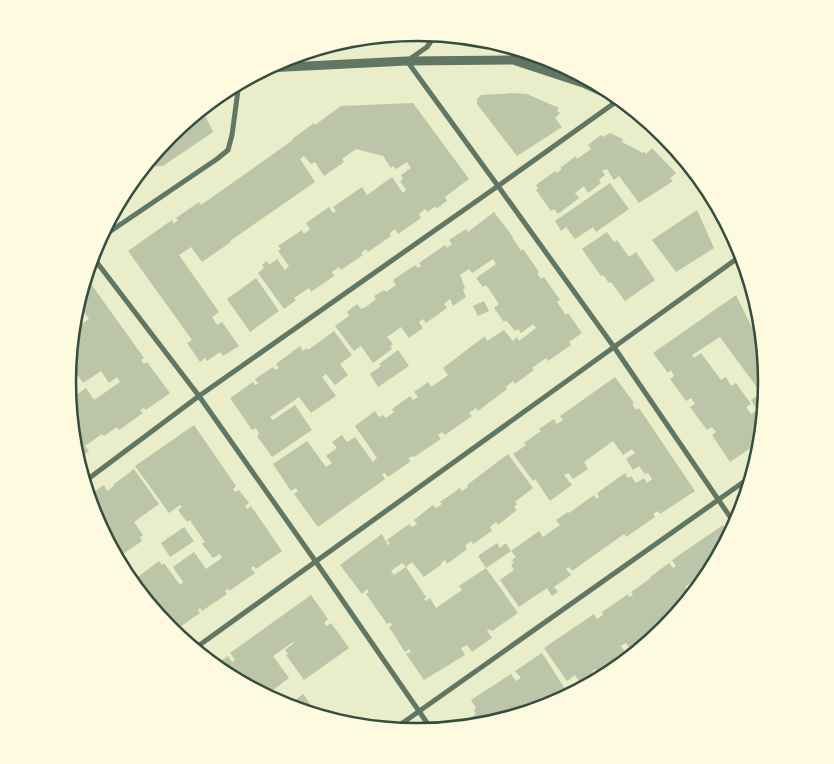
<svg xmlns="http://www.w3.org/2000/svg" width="834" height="764" font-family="Arial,sans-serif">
<rect width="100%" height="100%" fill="#e9edc9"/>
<g fill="#bcc5a7" fill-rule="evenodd">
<path d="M512,93L527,94L559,108L557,111L560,113L555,118L562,127L517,156L477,104V99L481,95Z"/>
<path d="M413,103L469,179L445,197L447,201L437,208L435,207L427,212L425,209L419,214L421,218L398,234L395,229L390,233L391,236L368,252L366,249L364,251L361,253L363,255L341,270L339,267L332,272L334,276L311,292L309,288L294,298L296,300L284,309L258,273L264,268L262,265L267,261L269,265L277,259L285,270L289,266L278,251L281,249L278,246L302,230L304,234L310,229L306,223L329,207L333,213L336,211L333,207L362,187L367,195L392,177L403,193L406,190L400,181L403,179L401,175L411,168L407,162L396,169L393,166L391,168L383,156L356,149L342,159L344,162L324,176L315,162L311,164L304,156L300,159L315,182L230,241L231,242L202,262L191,247L179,255L219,312L212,317L217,325L222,322L239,346L223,356L220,352L207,361L205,358L200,362L187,343L192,340L128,251L172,220L174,224L178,220L176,218L199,202L201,205L293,140L292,139L314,123L315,125L341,106Z"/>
<path d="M202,109L213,132L163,166L144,167L170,135Z"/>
<path d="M610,133L623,139L622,142L643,153L644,151L646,154L652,148L676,173L670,178L673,181L639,203L619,176L614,180L607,169L602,171L605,175L599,180L601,183L588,193L584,186L575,193L579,198L558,214L554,209L551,211L536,190L538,188L536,185L555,171L557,173L562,169L560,168L576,156L577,159L591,149L588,145L601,135L603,137Z"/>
<path d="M610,183L629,209L596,232L593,227L575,239L566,227L561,231L555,221Z"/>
<path d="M697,210L714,248L676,272L652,240Z"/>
<path d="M494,212L513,237H512L519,248L521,251L523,249L539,272L537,273L541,279L544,277L560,300L557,302L559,305L566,315L568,313L582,333L569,342L571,345L548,361L546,358L532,368L534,370L515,384L513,381L506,387L507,389L478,411L476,408L469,413L472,416L445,435L442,432L438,435L441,439L414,457L412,456L408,459L411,461L388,477L385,473L382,474L385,479L318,527L294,494L298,491L296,488L291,491L273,464L307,441L326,467L332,463L326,456L337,448L332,442L342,435L347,442L355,437L373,462L377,458L355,426L375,411L379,417L383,415L386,418L394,412L392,409L410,396L413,400L418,397L414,392L428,382L431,387L448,375L443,368L485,336L487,341L504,330L513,341L517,337L519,341L536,328L533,324L521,333L518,329L515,331L506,320L504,322L494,308L499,304L486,285L483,287L476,278L496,264L493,259L472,273L469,269L460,275L465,288L463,290L466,297L453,306L450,299L444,304L447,308L426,323L423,319L419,322L423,328L409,338L401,327L387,337L393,344L390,346L392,349L373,363L361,346L354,351L335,326L349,316L347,312L357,304L361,309L366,307L376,299L374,296L384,290L386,292L396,285L393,280L415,265L418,268L421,266L419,263L445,245L447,248L452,244L449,240L466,229L468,232Z"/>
<path d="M607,232L614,242L617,240L629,257L636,252L655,280L625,301L611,282L609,283L603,275L601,276L582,249Z"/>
<path d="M86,277L144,358L141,360L144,364L147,362L170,393L146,410L144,408L140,410L143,413L119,430L117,427L104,436L102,434L85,446L89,451L77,460L74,450L69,400L86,388L94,400L120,382L117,377L109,383L101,371L83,383L69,363L73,326L75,329L89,319L84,312L74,320V314Z"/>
<path d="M256,278L279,311L250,332L227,299Z"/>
<path d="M736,295L763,350L766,382L761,441L730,462L712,435L716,432L712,427L707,430L690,407L695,404L691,398L686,401L670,379L674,376L671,370L668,373L653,353ZM720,337L761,393L751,400L757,410L751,414L746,407L751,404L736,383L731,386L726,377L721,380L701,353L694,358L692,355Z"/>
<path d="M484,301L489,311L478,316L473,306Z"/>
<path d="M334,331L352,355L340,364L348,375L335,385L326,374L322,377L336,396L311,413L299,397L270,417L273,420L295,405L312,430L272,457L257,436L259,434L258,431L255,428L252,430L230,398L253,382L255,385L258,384L255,379L273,367L275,370L279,368L276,364L300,346L303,351L307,348L308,350Z"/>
<path d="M398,350L409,366L378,387L370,374L381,366L379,364Z"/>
<path d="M615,377L634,403L632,404L636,410L639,408L695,491L660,514L658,511L653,514L655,517L626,537L624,534L572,571L569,567L566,569L571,575L554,587L558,592L552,596L547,588L519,607L500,580L514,570L511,565L514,562L512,560L516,557L511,551L539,531L543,537L560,525L556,520L568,512L569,513L594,495L597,499L599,497L597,493L625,473L628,478L631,476L636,483L644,478L647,483L652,479L648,473L645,474L639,466L633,470L626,459L635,453L632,449L623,455L613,441L584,462L588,469L573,479L568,473L564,475L572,485L550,501L535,479L533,481L513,454L526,445L524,443L541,431L539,429L554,419L557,424L563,420L560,416Z"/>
<path d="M194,425L236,486L233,489L235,492L239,490L249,503L245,506L247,509L251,506L282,551L256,569L254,566L251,568L255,573L229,591L228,588L225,591L227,594L202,611L200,608L198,610L200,613L174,631L171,626L169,628L131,582L159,561L162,565L164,563L180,585L183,582L173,567L194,552L206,569L222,558L220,554L213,558L202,544L205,542L191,522L190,520L187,522L178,510L182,507L180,505L169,513L135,466Z"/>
<path d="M508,454L533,488L515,502L517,504L514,507L517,510L498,525L496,522L490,527L492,531L473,544L471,541L467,544L465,546L467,549L447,564L445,560L441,563L442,564L424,577L412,562L406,567L402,563L391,571L394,575L406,567L426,597L424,599L426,601L430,598L436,608L462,590L459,586L486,568L518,613L492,631L490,629L487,631L492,638L472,652L467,645L461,648L465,655L424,680L406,654L411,652L409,649L405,652L389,627L392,625L390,622L387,624L366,594L369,592L367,589L362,594L340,565L382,534L388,545L390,544L387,540L409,524L412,527L417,524L414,520L433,505L436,508L442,504L440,502L460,488L462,491L468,487L467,485Z"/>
<path d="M134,469L159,504L134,522L143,535L140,537L142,541L117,558L94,515L88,496L104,485L107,491L114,486L113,485Z"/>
<path d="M723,525L730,535L707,576L702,582L699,577L685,587L692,596L685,603L683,600L678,603L682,608L664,629L659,633L655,627L652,629L655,634L631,650L626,643L621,646L627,655L625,657L627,660L607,674L604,670L598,674L595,669L592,672L597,680L583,688L575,675L567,681L544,648L594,614L597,619L603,615L602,612L628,594L629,597L633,595L631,592L651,578L650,577L669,563L673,568L676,566L672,560Z"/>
<path d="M184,527L194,541L170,557L161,543Z"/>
<path d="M497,543L500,548L506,543L511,551L486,568L478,556Z"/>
<path d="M311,595L328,619L324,623L327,626L331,623L349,648L304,680L286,655L288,654L285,650L294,643L293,642L273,656L289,678L269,693L265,688L259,692L223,672L214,666L228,656L232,662L235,660L230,653Z"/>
<path d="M542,653L569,695L550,705L485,725L473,726L468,720L476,714L474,710L476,708L471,700L511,674L516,681L521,678L515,671Z"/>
<path d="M303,694L318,715L287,706Z"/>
</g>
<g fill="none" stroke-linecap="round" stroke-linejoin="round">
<g stroke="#617663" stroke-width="5">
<path d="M436,34L427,47L407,61L498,186L614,347L735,524"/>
<path d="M99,239L217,159L228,150L232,135L239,83"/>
<path d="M92,256L199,396L316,562L432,730"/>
<path d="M84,482L199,396L498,186L620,99"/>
<path d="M194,649L742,255"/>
<path d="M394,729L752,476"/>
</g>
<g stroke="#617663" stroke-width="9">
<path d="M516,61L583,83L623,101"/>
<path d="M266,68L407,61L511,60L545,58"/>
</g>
</g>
<path d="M0 0H834V764H0ZM76 382a341 341 0 1 1 682 0a341 341 0 1 1-682 0Z" fill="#fefae0" fill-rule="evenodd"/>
<path fill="none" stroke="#344e41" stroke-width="2.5" d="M76 382a341 341 0 1 1 682 0a341 341 0 1 1-682 0Z"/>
</svg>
